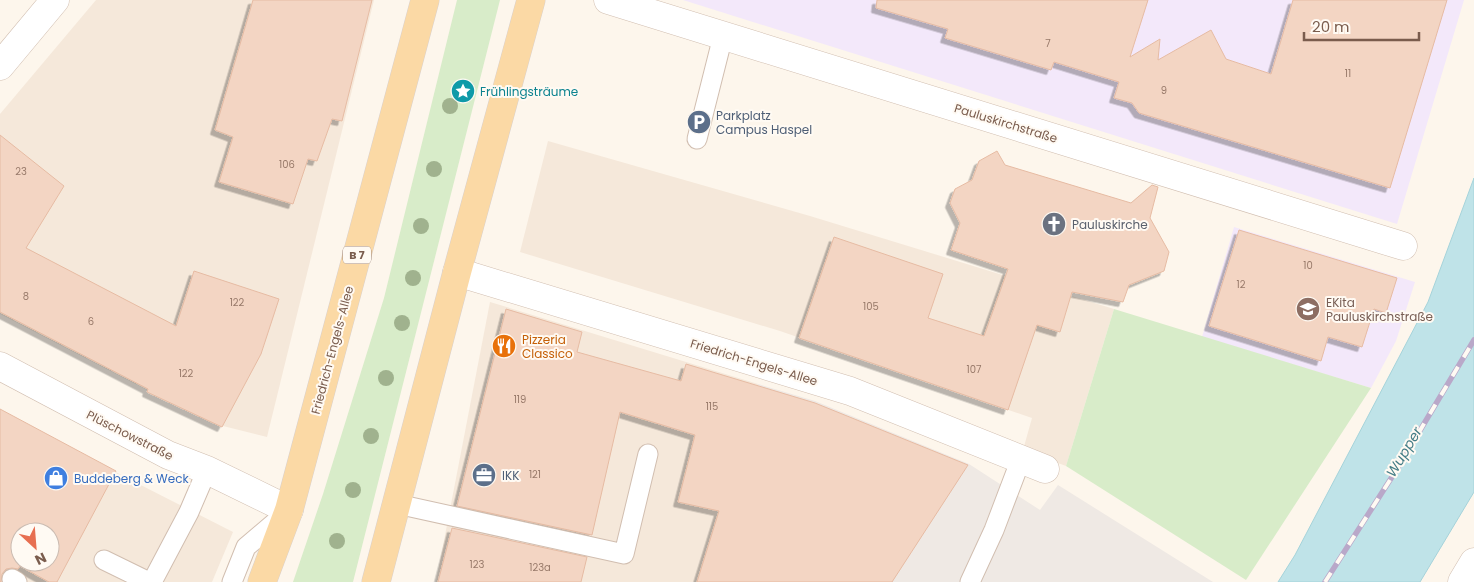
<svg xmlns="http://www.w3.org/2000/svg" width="1474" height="582" font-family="Poppins,sans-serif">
<defs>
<filter id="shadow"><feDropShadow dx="-4.5" dy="4.5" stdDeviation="0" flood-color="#0004"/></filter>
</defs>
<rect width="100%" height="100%" fill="#fdf6ec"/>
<g fill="#f5e8da" fill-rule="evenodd">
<path d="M96,0H374L267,437L211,423L0,314V114Z"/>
<path d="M548,141L810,216L1114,309L1066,466L1023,450L1032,418L780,331L520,252Z"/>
<path d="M490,302L758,384L697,582H436Z"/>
<path d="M0,411L125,477L233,532L212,582H0ZM20,532H50V562H20Z"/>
</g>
<path fill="#efe9e4" d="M758,384L815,401L969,464L1040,510L1058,485L1213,582H697Z"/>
<g fill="#f3e8fa">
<path d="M683,0H1464L1397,224Z"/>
<path d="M1234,227L1415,282L1396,341L1371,388L1202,337Z"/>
</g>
<g fill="#d8ecc9">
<path d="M457,0H500L353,582H293L323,494L384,298Z"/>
<path d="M1114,309L1371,388L1246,580L1066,466Z"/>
</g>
<path fill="#bfe3e8" stroke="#a5d3da" d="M1474,178V492L1420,582H1278L1295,555L1428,302Z"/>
<g fill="#f3d5c3" stroke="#e6bba3" fill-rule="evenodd" filter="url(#shadow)">
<path d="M253,0H372L342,121L332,119L317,161L308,159L293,204L219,182L233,137L215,130Z"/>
<path d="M877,0H1148L1130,57L1160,39L1158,60L1211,30L1226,59L1271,74L1293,0H1447L1390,188L1139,113L1132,103L1114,98L1119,82L1054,62L1051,70L945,38L948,29L876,8Z"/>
<path d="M0,135L64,186L26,248L176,326L194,271L279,299L261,354L222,427L147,392L148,389L0,312Z"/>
<path d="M997,151L1005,165L1131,203L1152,185L1158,187L1150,218L1169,252L1164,271L1129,285L1123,302L1072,292L1060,332L1037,325L1008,410L799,338L834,237L943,274L928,318L984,336L1008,269L951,250L960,223L950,203L955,189L972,180L979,161Z"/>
<path d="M1239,230L1397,278L1386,313L1374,309L1362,347L1328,337L1321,361L1209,326Z"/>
<path d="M506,309L582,332L577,352L681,381L686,364L815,403L968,465L892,582H697L719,511L678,502L695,435L620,412L592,535L457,506Z"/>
<path d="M0,409L116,471L57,582H49L20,566L18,569L12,568L6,569L2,574L1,582H0ZM20,532H50V562H20Z"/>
<path d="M452,528L587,557L581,582H438Z"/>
</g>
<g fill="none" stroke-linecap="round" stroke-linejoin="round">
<g stroke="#d1beb0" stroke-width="21">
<g id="service">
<path d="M697,139L723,36"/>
<path d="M397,504L624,554L648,454"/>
<path d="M104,560L149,582"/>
<path d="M12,579L17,582"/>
<path d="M152,582L189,512L207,470"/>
<path d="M232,582L246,547L286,513"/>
<path d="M970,582L994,530L1021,459"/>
</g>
</g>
<g stroke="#d1beb0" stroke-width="29">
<g id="minor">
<path d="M608,0L1403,246"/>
<path d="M457,272L850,391L1045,469"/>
<path d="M0,366L168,455L207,470L289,510"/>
</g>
</g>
<g stroke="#d1beb0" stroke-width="29">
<g id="tertiary">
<path d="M0,66L55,0"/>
<path d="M1462,582L1474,562"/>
</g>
</g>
<g stroke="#dad1cd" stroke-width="29">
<g id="primary">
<path d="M262,582L289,510L425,0"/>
<path d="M376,582L457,272L531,0"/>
</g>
</g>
<use href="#service" stroke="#fff" stroke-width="19"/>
<use href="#minor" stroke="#fff" stroke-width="28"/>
<use href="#tertiary" stroke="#fff" stroke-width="28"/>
<use href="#primary" stroke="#fbd9a5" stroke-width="28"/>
<g stroke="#b9a8c9" stroke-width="5.5">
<path id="rail" d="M1325,582L1397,469L1474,340"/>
</g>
<use href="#rail" stroke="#fffaf3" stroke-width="4" stroke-dasharray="11" stroke-linecap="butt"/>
</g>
<g fill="#a0b28e">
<circle cx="450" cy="106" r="8"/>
<circle cx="434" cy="169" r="8"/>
<circle cx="421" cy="226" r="8"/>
<circle cx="413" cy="278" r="8"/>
<circle cx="402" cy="323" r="8"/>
<circle cx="386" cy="378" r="8"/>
<circle cx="371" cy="436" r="8"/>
<circle cx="353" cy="490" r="8"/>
<circle cx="337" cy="541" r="8"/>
</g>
<defs>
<g id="sight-disc" transform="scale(1.25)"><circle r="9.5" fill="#0f9aa8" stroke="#fffaf3"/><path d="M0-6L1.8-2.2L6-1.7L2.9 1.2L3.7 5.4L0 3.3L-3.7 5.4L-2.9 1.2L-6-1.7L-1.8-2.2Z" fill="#fff"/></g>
<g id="parking-disc" transform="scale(1.25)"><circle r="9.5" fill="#5c6f8a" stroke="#fffaf3"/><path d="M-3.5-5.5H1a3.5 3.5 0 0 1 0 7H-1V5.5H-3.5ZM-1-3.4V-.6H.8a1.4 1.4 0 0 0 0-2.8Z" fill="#fff"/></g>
<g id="church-disc" transform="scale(1.25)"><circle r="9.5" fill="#6b7280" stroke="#fffaf3"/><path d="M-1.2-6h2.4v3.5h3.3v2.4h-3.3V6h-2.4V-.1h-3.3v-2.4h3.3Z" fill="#fff"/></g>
<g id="school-disc" transform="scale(1.25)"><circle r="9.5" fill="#8d6e63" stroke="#fffaf3"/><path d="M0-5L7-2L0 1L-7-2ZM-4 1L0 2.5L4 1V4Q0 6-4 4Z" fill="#fff"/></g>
<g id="restaurant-disc" transform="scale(1.25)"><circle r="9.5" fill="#e8710a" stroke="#fffaf3"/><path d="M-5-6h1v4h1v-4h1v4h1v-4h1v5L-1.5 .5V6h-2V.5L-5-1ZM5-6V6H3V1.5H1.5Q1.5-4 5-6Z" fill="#fff"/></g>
<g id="office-disc" transform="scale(1.25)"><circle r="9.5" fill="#5c6f8a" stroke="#fffaf3"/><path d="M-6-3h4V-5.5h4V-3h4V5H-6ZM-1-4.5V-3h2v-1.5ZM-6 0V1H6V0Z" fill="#fff"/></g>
<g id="shop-disc" transform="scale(1.25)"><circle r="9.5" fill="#3f7fe0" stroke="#fffaf3"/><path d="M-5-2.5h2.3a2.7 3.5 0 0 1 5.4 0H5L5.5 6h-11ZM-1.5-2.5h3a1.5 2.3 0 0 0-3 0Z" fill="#fff"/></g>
</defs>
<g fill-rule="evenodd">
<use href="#sight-disc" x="463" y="91"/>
<use href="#parking-disc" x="699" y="122"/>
<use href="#church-disc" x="1054" y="224"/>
<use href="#school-disc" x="1308" y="309"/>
<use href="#restaurant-disc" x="504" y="346"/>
<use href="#office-disc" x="484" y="475"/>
<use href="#shop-disc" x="56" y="478"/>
</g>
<g text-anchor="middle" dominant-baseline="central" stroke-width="4" stroke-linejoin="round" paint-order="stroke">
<g font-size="10" fill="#987a6a">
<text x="1048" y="43">7</text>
<text x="1348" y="73">11</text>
<text x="1164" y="90">9</text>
<text x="287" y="164">106</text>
<text x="21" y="171">23</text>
<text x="1308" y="265">10</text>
<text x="1241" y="284">12</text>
<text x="26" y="296">8</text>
<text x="237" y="302">122</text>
<text x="871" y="306">105</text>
<text x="91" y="321">6</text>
<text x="974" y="369">107</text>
<text x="186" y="373">122</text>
<text x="520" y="399">119</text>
<text x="712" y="406">115</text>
<text x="535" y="474">121</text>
<text x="477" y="564">123</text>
<text x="540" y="567">123a</text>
</g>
<rect fill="#fffaf3" stroke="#a28b7f" stroke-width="1" x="343" y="246.5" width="28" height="17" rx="4"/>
<g font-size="11" font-weight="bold" fill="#7a5c4d">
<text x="357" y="255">B 7</text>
</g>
<g font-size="12" fill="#0d838f" stroke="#fffaf3" text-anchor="start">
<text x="480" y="91">Frühlingsträume</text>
</g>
<g font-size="12" fill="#4e5e75" stroke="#fffaf3" text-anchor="start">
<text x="716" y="115">Parkplatz<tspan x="716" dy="14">Campus Haspel</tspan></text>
<text x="502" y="475">IKK</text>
</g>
<g font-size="12" fill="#7a5c4d" stroke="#fffaf3">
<text transform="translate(1006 123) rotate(17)">Pauluskirchstraße</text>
<text transform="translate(332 350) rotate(-75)">Friedrich-Engels-Allee</text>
<text transform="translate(754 362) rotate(17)">Friedrich-Engels-Allee</text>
<text transform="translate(130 435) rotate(27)">Plüschowstraße</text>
</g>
<g font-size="12" fill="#5b616d" stroke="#fffaf3" text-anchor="start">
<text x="1072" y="224">Pauluskirche</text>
</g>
<g font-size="12" fill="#785e54" stroke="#fffaf3" text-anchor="start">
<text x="1326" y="302">EKita<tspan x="1326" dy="14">Pauluskirchstraße</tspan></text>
</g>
<g font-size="12" fill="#c56008" stroke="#fffaf3" text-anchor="start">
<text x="522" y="339">Pizzeria<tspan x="522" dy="14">Classico</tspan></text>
</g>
<g font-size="12" fill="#366cbe" stroke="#fffaf3" text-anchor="start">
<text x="74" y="478">Buddeberg &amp; Weck</text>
</g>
<g font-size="14" font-style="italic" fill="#437c86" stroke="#fffaf3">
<text transform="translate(1404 452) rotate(-59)">Wupper</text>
</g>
</g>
<g transform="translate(35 547) rotate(154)"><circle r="24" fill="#fffaf3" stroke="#cabbb1"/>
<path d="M0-4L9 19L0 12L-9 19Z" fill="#e76f51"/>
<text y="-8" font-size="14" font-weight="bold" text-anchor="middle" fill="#7a5c4d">N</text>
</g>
<path d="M1304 32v8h115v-8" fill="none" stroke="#7a5c4d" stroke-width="2.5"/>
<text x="1312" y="32" font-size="15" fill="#7a5c4d" stroke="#fffaf3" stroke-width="4" paint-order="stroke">20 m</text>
</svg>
